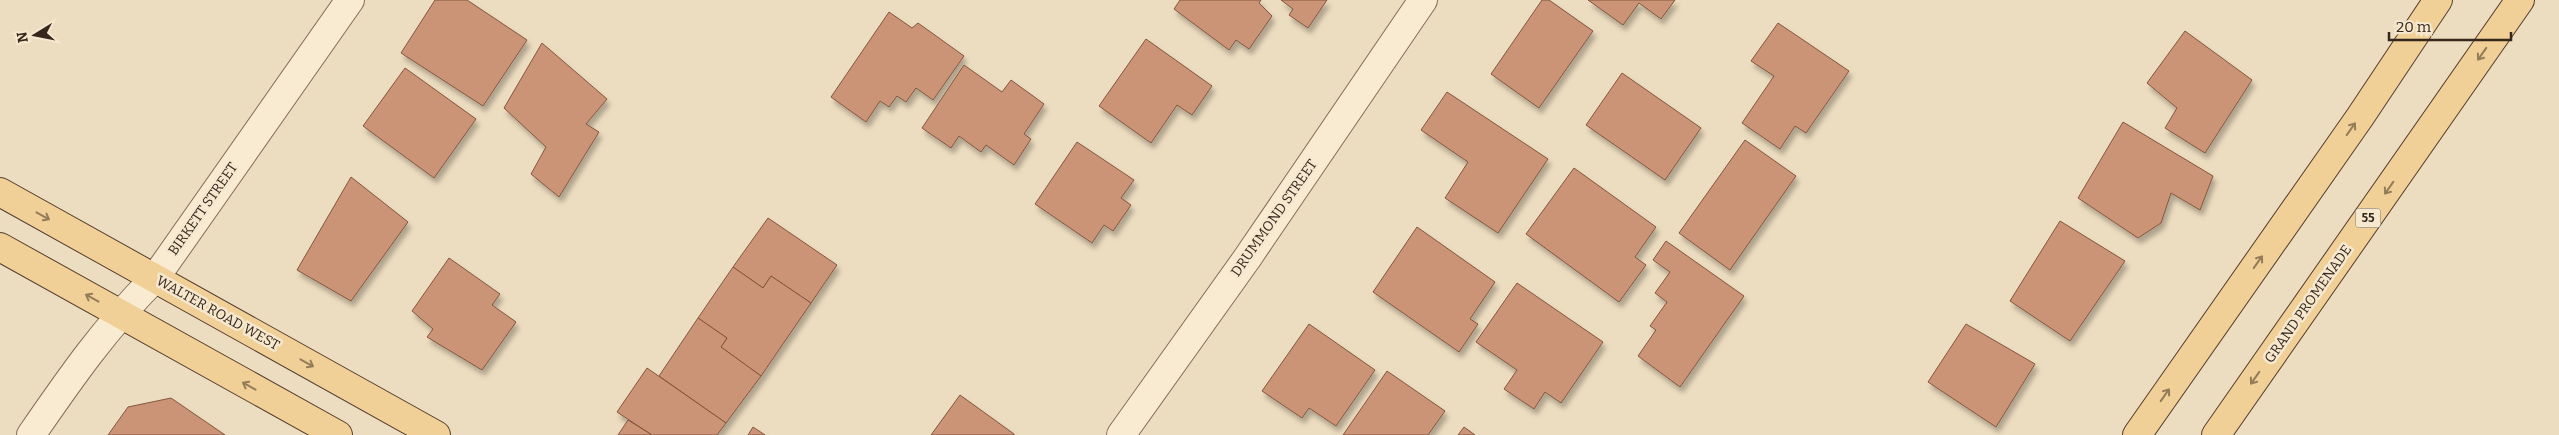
<svg xmlns="http://www.w3.org/2000/svg" width="2559" height="435" font-family="Bitter,serif">
<defs>
<filter id="shadow"><feDropShadow dx="3" dy="5.5" stdDeviation="2.5" flood-color="#0004"/></filter>
</defs>
<rect width="100%" height="100%" fill="#edddc0"/>
<g fill="#cb9476" stroke="#84563e" filter="url(#shadow)">
<path d="M435,0H467L527,40L483,106L401,53Z"/>
<path d="M1180,0H1261L1259,3L1272,16L1249,49L1236,40L1229,50L1174,9Z"/>
<path d="M1281,0H1327L1308,28L1289,15L1293,9Z"/>
<path d="M1542,0H1549L1593,31L1539,108L1491,74Z"/>
<path d="M1588,0H1675L1661,19L1639,3L1623,25Z"/>
<path d="M889,12L912,28L918,23L964,56L933,100L916,88L906,102L897,96L889,107L880,101L866,122L831,97Z"/>
<path d="M1778,23L1849,71L1806,133L1795,126L1780,149L1742,123L1774,76L1751,61Z"/>
<path d="M2185,31L2252,80L2205,153L2165,128L2177,108L2147,83Z"/>
<path d="M1146,39L1212,86L1192,115L1177,105L1151,143L1099,106Z"/>
<path d="M542,43L607,99L586,124L599,132L559,197L531,174L546,147L504,108Z"/>
<path d="M964,65L1002,92L1011,80L1044,104L1024,134L1031,139L1014,165L986,145L981,152L959,136L951,148L922,128Z"/>
<path d="M405,68L476,119L434,178L363,126Z"/>
<path d="M1622,73L1701,128L1665,180L1586,125Z"/>
<path d="M1447,92L1548,159L1498,233L1445,198L1468,162L1421,130Z"/>
<path d="M2123,122L2213,176L2200,210L2171,193L2161,223L2138,238L2078,198Z"/>
<path d="M1745,140L1796,176L1730,270L1679,233Z"/>
<path d="M1077,142L1134,180L1121,198L1131,205L1113,231L1104,225L1092,243L1035,204Z"/>
<path d="M1574,168L1656,227L1635,257L1646,265L1619,302L1526,234Z"/>
<path d="M351,177L408,222L351,301L297,270Z"/>
<path d="M768,218L837,265L811,303L771,276L763,288L733,267Z"/>
<path d="M2060,221L2125,261L2070,341L2010,301Z"/>
<path d="M1417,227L1495,282L1470,319L1478,324L1459,352L1373,292Z"/>
<path d="M1666,241L1744,296L1680,387L1638,356L1656,330L1650,326L1667,302L1655,293L1670,272L1653,260Z"/>
<path d="M449,258L500,294L492,305L516,322L482,370L427,337L433,329L412,311Z"/>
<path d="M733,267L763,288L771,276L811,303L761,376L721,347L727,338L698,318Z"/>
<path d="M1517,283L1603,342L1561,403L1545,392L1534,409L1504,389L1517,370L1476,342Z"/>
<path d="M698,318L727,338L721,347L761,376L726,423L659,376Z"/>
<path d="M1309,324L1375,370L1336,426L1309,408L1302,418L1262,391Z"/>
<path d="M1966,324L2035,364L1996,427L1928,382Z"/>
<path d="M647,368L726,423L717,435H652L617,412Z"/>
<path d="M1387,371L1445,411L1428,435H1343Z"/>
<path d="M960,395L1014,434V435H931Z"/>
<path d="M171,398L225,435H108L128,407Z"/>
<path d="M628,420L652,435H618Z"/>
<path d="M753,427L765,435H748Z"/>
<path d="M1464,427L1475,435H1458Z"/>
</g>
<g fill="none" stroke-linecap="round" stroke-linejoin="round">
<g stroke="#856e58" stroke-width="30">
<g id="street">
<path d="M31,435C71,377 105,328 155,278L350,0"/>
<path d="M1121,435L1248,257L1423,0"/>
</g>
</g>
<g stroke="#533c2d" stroke-width="30">
<g id="primary">
<path d="M0,192L436,435"/>
<path d="M0,247L338,435"/>
<path d="M2137,435L2360,117L2438,0"/>
<path d="M2216,435L2520,0"/>
</g>
</g>
<use href="#street" stroke="#f8ebd2" stroke-width="28"/>
<use href="#primary" stroke="#f1d097" stroke-width="28"/>
</g>
<defs><path id="oneway-shaft" d="M-6 0H5M1.5-3L5.5 0L1.5 3" fill="none" stroke-width="1.6" stroke-linecap="round" stroke-linejoin="round" transform="scale(1.25)"/></defs>
<g stroke="#937c5a">
<use href="#oneway-shaft" transform="translate(2482 54) rotate(125)"/>
<use href="#oneway-shaft" transform="translate(2351 129) rotate(-55)"/>
<use href="#oneway-shaft" transform="translate(2389 188) rotate(125)"/>
<use href="#oneway-shaft" transform="translate(43 216) rotate(29)"/>
<use href="#oneway-shaft" transform="translate(2258 262) rotate(-55)"/>
<use href="#oneway-shaft" transform="translate(92 298) rotate(-151)"/>
<use href="#oneway-shaft" transform="translate(307 363) rotate(29)"/>
<use href="#oneway-shaft" transform="translate(2255 378) rotate(125)"/>
<use href="#oneway-shaft" transform="translate(249 386) rotate(-151)"/>
<use href="#oneway-shaft" transform="translate(2165 395) rotate(-55)"/>
</g>
<g text-anchor="middle" dominant-baseline="central" stroke-width="5" stroke-linejoin="round" paint-order="stroke">
<rect fill="#f5e8cf" stroke="#6f6152" stroke-width="1" x="2355.5" y="208.5" width="25" height="19" rx="4"/>
<g font-size="12" font-weight="bold" fill="#35271c">
<text x="2368" y="218">55</text>
</g>
<g font-size="14" fill="#35271c" stroke="#f5e8cf">
<text transform="translate(203 209) rotate(-55)">BIRKETT STREET</text>
<text transform="translate(1274 218) rotate(-55)">DRUMMOND STREET</text>
<text transform="translate(2308 304) rotate(-55)">GRAND PROMENADE</text>
<text transform="translate(218 313) rotate(29)">WALTER ROAD WEST</text>
</g>
</g>
<g transform="translate(35 35) rotate(260)" stroke="#f5e8cf" stroke-width="4" paint-order="stroke">
<path d="M0-4L9 19L0 12L-9 19Z" fill="#35271c"/>
<text y="-8" font-size="14" font-weight="bold" text-anchor="middle" fill="#35271c">N</text>
</g>
<path d="M2389 32v8h122v-8" fill="none" stroke="#35271c" stroke-width="2.5"/>
<text x="2396" y="32" font-size="15" fill="#35271c" stroke="#f5e8cf" stroke-width="4" paint-order="stroke">20 m</text>
</svg>
